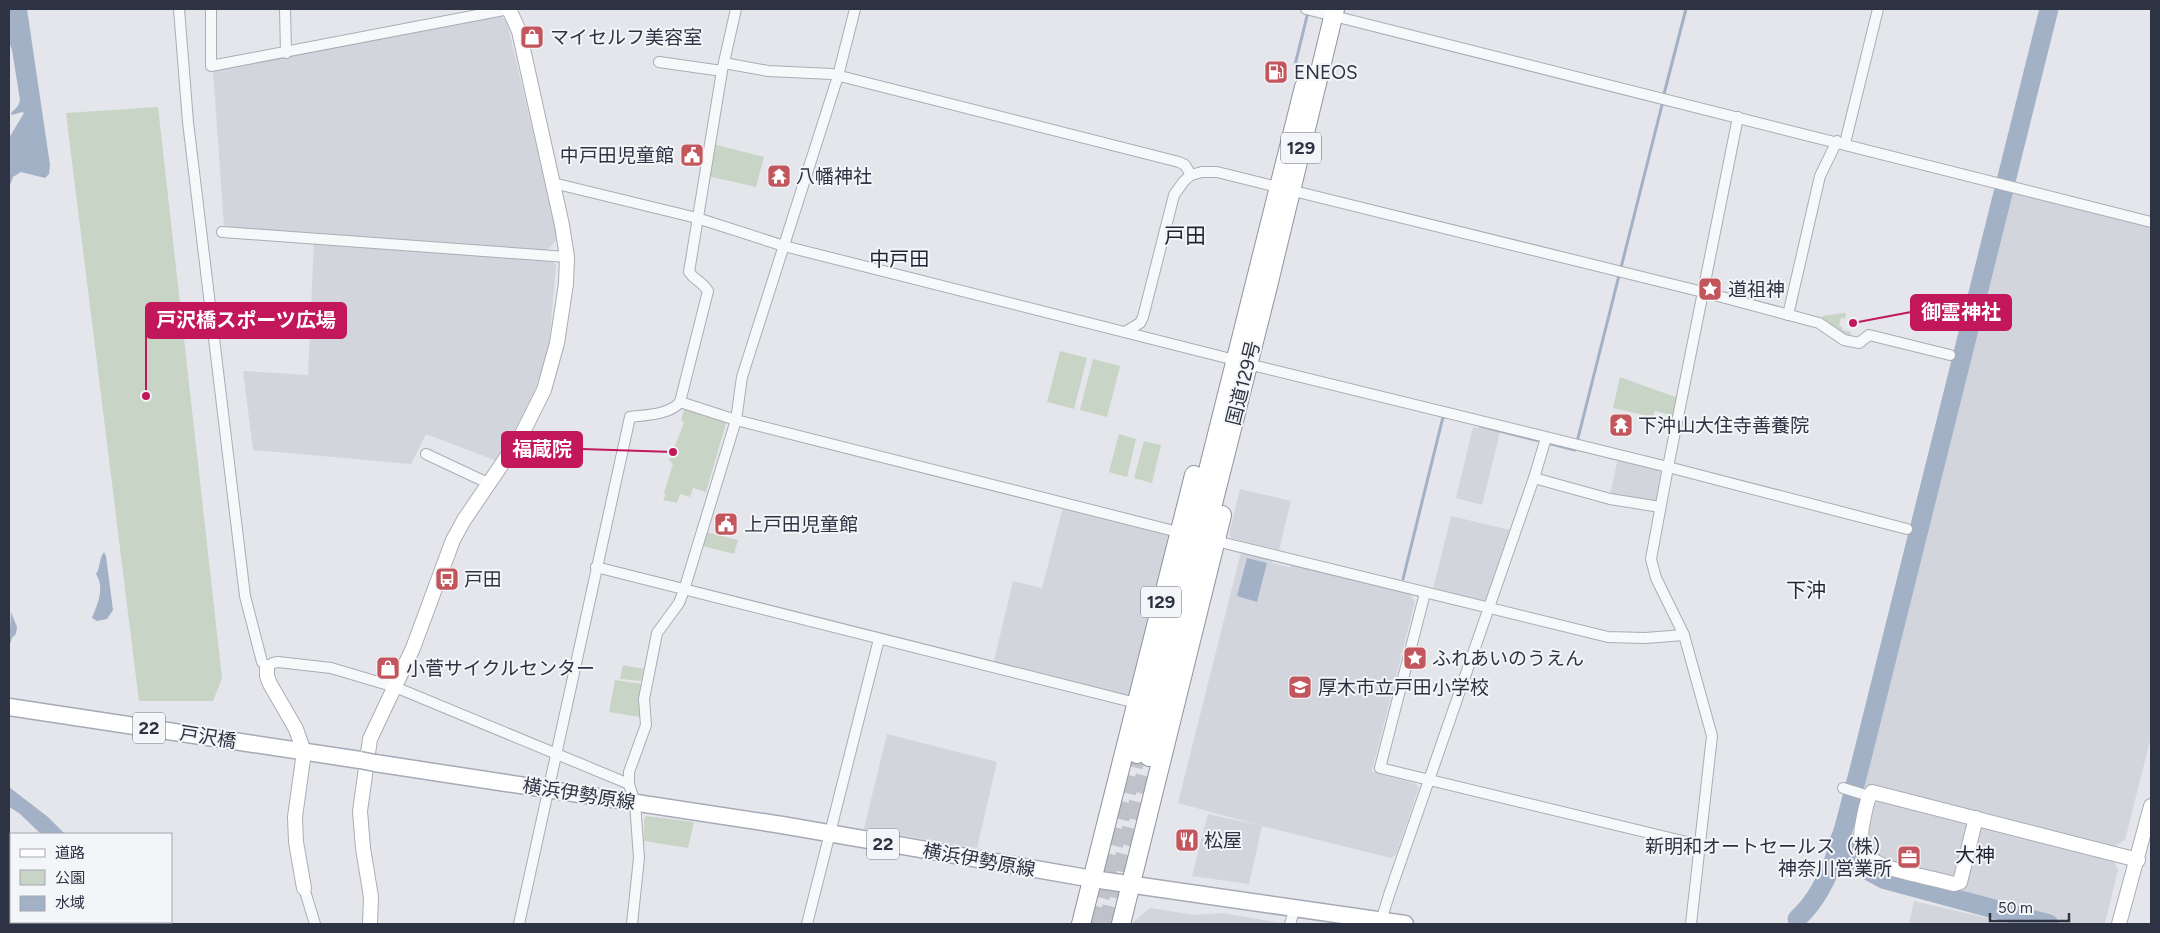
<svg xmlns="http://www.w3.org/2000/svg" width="2160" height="933" font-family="Figtree,'Noto Sans JP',sans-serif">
<rect width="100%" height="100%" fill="#e4e6eb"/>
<g fill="#d3d5dd">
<path d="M501,16L507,22L558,238L547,251L224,227L213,70Z"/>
<path d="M1995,186L2151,225V737L2125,840L2114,847L1869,786L1864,791L1846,786Z"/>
<path d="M314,243L551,260L556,265L549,346L529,409L497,461L426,434L411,464L253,450L243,371L308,375Z"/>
<path d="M1473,427L1500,432L1482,505L1456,498Z"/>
<path d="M1618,458L1664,468L1657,504L1610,495Z"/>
<path d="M1240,489L1291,501L1279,550L1231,538L1229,534Z"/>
<path d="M1063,507L1167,533L1169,536L1129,695L1125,698L993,665L1013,581L1042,588Z"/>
<path d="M1451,516L1510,530L1485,602L1433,589Z"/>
<path d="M1241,552L1270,559L1273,563L1289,567L1294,565L1410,594L1415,602L1372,771L1416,784L1419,787L1396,855L1391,858L1262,826L1249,884L1192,876L1208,814L1262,826L1178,803Z"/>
<path d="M887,734L997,762L977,848L864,829Z"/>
<path d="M1880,800L1965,821L1970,830L1958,877L1950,881L1876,859L1864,837L1872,805Z"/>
<path d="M1985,825L2112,858L2118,870L2105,923L2028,924L1875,885L1878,874L1882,871L1962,891L1978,830Z"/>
<path d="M1914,901L2013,924H1909Z"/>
<path d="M1150,908L1194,915L1222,913L1288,924H1131Z"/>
</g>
<g fill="#c8d4c6">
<path d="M158,107L222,678L213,701H139L66,113Z"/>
<path d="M713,144L764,157L756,187L708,176Z"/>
<path d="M1843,313H1846L1845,319L1841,318L1839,326L1842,327V330L1851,332L1850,338L1837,331L1822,319L1823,316Z"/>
<path d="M1060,351L1087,358L1074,409L1047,402Z"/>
<path d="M1093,359L1120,366L1107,417L1080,410Z"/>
<path d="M1620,377L1678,398L1674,416L1655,411L1653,417L1613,408Z"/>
<path d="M685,407L727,420L706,492L693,488L690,497L680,494L677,503L663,500L666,494L664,493L673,464L669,460C674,446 680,435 684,422L681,420Z"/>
<path d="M1119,434L1136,439L1127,477L1109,472Z"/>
<path d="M1144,441L1161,445L1152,483L1134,478Z"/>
<path d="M706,532L738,540L734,554L702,546Z"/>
<path d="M623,665L644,669L641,681L620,679Z"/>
<path d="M615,680L641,684L638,700L640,717L609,712Z"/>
<path d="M646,816L694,822L688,848L644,841V819Z"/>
</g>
<g fill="#a3b1c7">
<path d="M9,9H27L50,165L49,174L45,178L21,172L13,177L9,188V138L24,113L22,112L12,115L11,113L18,106L20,100L12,50L9,42L10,31Z"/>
<path d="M104,552L106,556L113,610L107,619L97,621L92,618C98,603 105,588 96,574C101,567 98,560 104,552Z"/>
<path d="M1247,558L1267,563L1257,602L1237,596Z"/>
<path d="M11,612L17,627L16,634L12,638L9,647Z"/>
<path d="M9,787L48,817L65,834H41L19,813L9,807Z"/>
</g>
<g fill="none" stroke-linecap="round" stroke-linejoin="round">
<g stroke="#a3b1c7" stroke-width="3">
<path d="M1295,65L1308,12"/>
<path d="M1664,94L1686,9"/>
<path d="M1480,426L1575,450L1662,105"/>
<path d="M1403,579L1443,417H1445"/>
</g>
<g stroke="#a3b1c7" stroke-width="19">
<path d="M1840,838L1854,863L1883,879L2049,924"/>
<path d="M1797,919C1836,884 1845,819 1859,770L2049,9"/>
</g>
<g stroke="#bfc2c9" stroke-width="18" stroke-dasharray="18 9" stroke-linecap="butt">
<path d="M1094,924L1137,754"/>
<path d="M1107,924L1145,774"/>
</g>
<g stroke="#a9adb5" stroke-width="12">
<g id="street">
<path d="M179,9L188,122L245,596L262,662"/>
<path d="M211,9V66L509,9"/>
<path d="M285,9L286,53"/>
<path d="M1306,9L2151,222"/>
<path d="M659,62L722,71"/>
<path d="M724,63L768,71L832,74L1179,162L1185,165L1191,175"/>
<path d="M1845,143L1878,9"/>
<path d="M553,183L697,218L784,246L1227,358"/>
<path d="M222,232L567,257"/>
<path d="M1788,315L1820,176L1837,141"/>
<path d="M1125,332L1140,323L1143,317L1174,195L1184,181L1191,175L1202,172H1217L1703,292L1738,117"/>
<path d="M1256,366L1668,467L1703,292L1819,323L1844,340L1859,343L1869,335L1950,355"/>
<path d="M680,402L736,420L1178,532"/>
<path d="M426,454L490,484"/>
<path d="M1534,478L1610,499L1660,507"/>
<path d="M1216,541L1608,637L1645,638L1684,635"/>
<path d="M596,567L1136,703"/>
<path d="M1425,593L1380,768L1699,845"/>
<path d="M267,667L273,663L278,662L331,668L395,687L629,784"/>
<path d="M1843,788L1869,796"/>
<path d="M304,888L315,924"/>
<path d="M519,924L630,417C644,415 670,415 680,402L708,291C701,280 695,281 689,272L722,71L736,9"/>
<path d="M632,924L639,858L635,803L629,784V772L646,725L644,699L657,633L679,603L684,590L736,420L742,377L838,76L855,9"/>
<path d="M807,924L879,639"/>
<path d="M1290,924L1295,908"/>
<path d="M1380,924L1389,895L1534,478L1546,438"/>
<path d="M1691,924L1712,736L1684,635L1656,578L1651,559L1668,467L1907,529"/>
</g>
</g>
<g stroke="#a9adb5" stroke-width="16">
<g id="secondary">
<path d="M267,667V676L270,684L296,729L304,752L295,817L296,842L304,888"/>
<path d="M1976,818L1960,882L1954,884C1939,880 1924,877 1908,873C1878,866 1854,859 1863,821C1865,812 1866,800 1872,792L2138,860"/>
<path d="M370,924L371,897L363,848L360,811L370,739L413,648L453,540L464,520L521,436L544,390L557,343L566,284L567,257L562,225L519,31L509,9"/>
<path d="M2119,924L2151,806"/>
</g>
</g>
<g stroke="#a5aab6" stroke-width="19">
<g id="primary">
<path d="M9,707L360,760"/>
<path d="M375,763L782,825L1093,879L1405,924"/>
</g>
</g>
<g stroke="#8d93a0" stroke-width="20">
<g id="highway">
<path d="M1137,754L1304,87"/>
<path d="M1149,757L1268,286L1335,9"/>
<path d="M1081,924L1194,475"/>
<path d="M1121,924L1222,515"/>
</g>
</g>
<use href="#street" stroke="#f7f8f9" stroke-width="10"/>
<use href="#secondary" stroke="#fff" stroke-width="14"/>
<use href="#primary" stroke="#fff" stroke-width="16"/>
<use href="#highway" stroke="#fff" stroke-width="18"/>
<g stroke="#a5aab6" stroke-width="19" stroke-linecap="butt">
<path id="primary-bridge" d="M360,760L375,763"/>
</g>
<use href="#primary-bridge" stroke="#fff" stroke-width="16"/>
</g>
<defs>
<g id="shop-square" transform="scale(1.25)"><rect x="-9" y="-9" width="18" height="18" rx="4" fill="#c3565c" stroke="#f4f5f8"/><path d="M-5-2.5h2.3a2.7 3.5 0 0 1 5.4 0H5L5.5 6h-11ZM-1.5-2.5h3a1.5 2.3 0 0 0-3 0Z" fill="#fff"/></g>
<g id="fuel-square" transform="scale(1.25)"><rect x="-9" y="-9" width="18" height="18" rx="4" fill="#c3565c" stroke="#f4f5f8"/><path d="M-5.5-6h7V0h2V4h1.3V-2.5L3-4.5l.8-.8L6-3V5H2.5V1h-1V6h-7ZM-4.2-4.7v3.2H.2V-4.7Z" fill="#fff"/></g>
<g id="civic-square" transform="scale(1.25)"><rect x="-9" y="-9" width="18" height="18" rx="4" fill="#c3565c" stroke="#f4f5f8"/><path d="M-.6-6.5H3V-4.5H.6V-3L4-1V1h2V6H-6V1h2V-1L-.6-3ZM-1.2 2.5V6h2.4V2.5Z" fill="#fff"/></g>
<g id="temple-square" transform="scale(1.25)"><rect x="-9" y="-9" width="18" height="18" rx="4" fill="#c3565c" stroke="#f4f5f8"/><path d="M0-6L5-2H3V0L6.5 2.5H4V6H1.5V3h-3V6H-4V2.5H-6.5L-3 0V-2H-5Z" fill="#fff"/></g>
<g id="sight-square" transform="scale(1.25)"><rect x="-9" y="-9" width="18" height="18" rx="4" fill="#c3565c" stroke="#f4f5f8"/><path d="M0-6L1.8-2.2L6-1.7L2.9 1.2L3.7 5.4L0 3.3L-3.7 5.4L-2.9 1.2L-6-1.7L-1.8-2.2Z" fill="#fff"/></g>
<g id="bus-square" transform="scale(1.25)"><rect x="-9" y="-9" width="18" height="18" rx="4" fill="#c3565c" stroke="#f4f5f8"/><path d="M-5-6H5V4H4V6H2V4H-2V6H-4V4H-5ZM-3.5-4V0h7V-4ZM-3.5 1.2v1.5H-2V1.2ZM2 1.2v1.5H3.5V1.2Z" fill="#fff"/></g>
<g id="school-square" transform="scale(1.25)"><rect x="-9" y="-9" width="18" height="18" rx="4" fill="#c3565c" stroke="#f4f5f8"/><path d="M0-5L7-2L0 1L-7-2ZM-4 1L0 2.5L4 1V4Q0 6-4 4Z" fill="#fff"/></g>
<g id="restaurant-square" transform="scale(1.25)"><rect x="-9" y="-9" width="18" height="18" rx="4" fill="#c3565c" stroke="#f4f5f8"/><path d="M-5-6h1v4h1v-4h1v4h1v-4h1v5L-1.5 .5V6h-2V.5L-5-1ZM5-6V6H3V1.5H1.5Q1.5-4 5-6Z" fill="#fff"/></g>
<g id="office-square" transform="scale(1.25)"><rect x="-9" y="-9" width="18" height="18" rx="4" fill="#c3565c" stroke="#f4f5f8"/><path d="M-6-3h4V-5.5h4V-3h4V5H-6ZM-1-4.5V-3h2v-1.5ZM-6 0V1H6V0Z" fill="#fff"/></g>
</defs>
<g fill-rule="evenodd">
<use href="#shop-square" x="532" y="37"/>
<use href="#fuel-square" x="1276" y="72"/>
<use href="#civic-square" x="692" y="155"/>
<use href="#temple-square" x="779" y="176"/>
<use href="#sight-square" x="1710" y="289"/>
<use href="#temple-square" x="1621" y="425"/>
<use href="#civic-square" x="726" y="524"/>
<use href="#bus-square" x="447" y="579"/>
<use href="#sight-square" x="1415" y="658"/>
<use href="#shop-square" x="388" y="668"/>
<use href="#school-square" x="1300" y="687"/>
<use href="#restaurant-square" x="1187" y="840"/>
<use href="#office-square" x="1909" y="857"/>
</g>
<g text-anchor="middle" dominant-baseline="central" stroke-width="4" stroke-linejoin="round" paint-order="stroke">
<g fill="#f4f5f8" stroke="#696d79" stroke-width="1">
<rect x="1281" y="132.5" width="40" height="31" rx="4"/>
<rect x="1141" y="586.5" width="40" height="31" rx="4"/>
<rect x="133" y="712.5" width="32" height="31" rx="4"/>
<rect x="867" y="828.5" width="32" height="31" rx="4"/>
</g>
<g font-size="18" font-weight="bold" fill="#2d3342">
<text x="1301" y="148">129</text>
<text x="1161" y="602">129</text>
<text x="149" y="728">22</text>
<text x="883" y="844">22</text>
</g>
<g font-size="19" fill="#2d3342" stroke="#f4f5f8" text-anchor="start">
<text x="550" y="37">マイセルフ美容室</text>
<text x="1294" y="72">ENEOS</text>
<text x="674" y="155" text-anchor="end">中戸田児童館</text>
<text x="796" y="176">八幡神社</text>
<text x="1728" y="289">道祖神</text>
<text x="1638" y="425">下沖山大住寺善養院</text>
<text x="744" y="524">上戸田児童館</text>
<text x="464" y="579">戸田</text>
<text x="1432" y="658">ふれあいのうえん</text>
<text x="406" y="668">小菅サイクルセンター</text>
<text x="1318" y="687">厚木市立戸田小学校</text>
<text x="1204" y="840">松屋</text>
<text x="1892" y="846" text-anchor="end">新明和オートセールス（株）<tspan x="1892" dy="22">神奈川営業所</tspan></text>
</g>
<g font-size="19" fill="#2d3342" stroke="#f4f5f8">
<text transform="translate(1243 383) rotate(-76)">国道129号</text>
<text transform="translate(208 737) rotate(9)">戸沢橋</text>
<text transform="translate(579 794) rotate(9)">横浜伊勢原線</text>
<text transform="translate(979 860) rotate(10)">横浜伊勢原線</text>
</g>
<g font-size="20" fill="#1f2433" stroke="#f4f5f8">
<text x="899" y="259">中戸田</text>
<text x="1806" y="590">下沖</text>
<text x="1975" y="855">大神</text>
</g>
<g font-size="21" fill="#1f2433" stroke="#f4f5f8">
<text x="1185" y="235">戸田</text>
</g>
</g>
<path fill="none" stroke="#c2185b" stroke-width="2" d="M1853 323L1911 312M146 396L146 320M673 452L582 449"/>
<g fill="#c2185b" stroke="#f4f5f8" stroke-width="2">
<circle cx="1853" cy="323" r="5"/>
<circle cx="146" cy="396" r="5"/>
<circle cx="673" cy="452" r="5"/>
</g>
<g fill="#c2185b" stroke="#c2185b" stroke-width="2">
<rect x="1911" y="295" width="100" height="35" rx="5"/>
<rect x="146" y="303" width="200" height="35" rx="5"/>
<rect x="502" y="432" width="80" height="35" rx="5"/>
</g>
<g font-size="20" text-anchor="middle" font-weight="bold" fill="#fff">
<text x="1961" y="319">御霊神社</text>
<text x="246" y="327">戸沢橋スポーツ広場</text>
<text x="542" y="456">福蔵院</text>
</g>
<rect width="2160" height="933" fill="none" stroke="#2d3342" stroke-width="20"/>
<rect x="10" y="833" width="162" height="90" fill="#f4f5f8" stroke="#a4a7af"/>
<rect x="20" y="849" width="25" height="8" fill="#ffffff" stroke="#a4a7af"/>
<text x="55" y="858" font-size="15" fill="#2d3342">道路</text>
<rect x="20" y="870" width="25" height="15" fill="#c8d4c6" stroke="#a4a7af"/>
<text x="55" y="883" font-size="15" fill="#2d3342">公園</text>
<rect x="20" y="896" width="25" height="15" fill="#a3b1c7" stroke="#a4a7af"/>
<text x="55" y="908" font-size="15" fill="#2d3342">水域</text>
<path d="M1990 913v8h79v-8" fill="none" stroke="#2d3342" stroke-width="2.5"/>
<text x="1998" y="913" font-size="15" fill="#2d3342" stroke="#f4f5f8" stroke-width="4" paint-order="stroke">50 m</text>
</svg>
